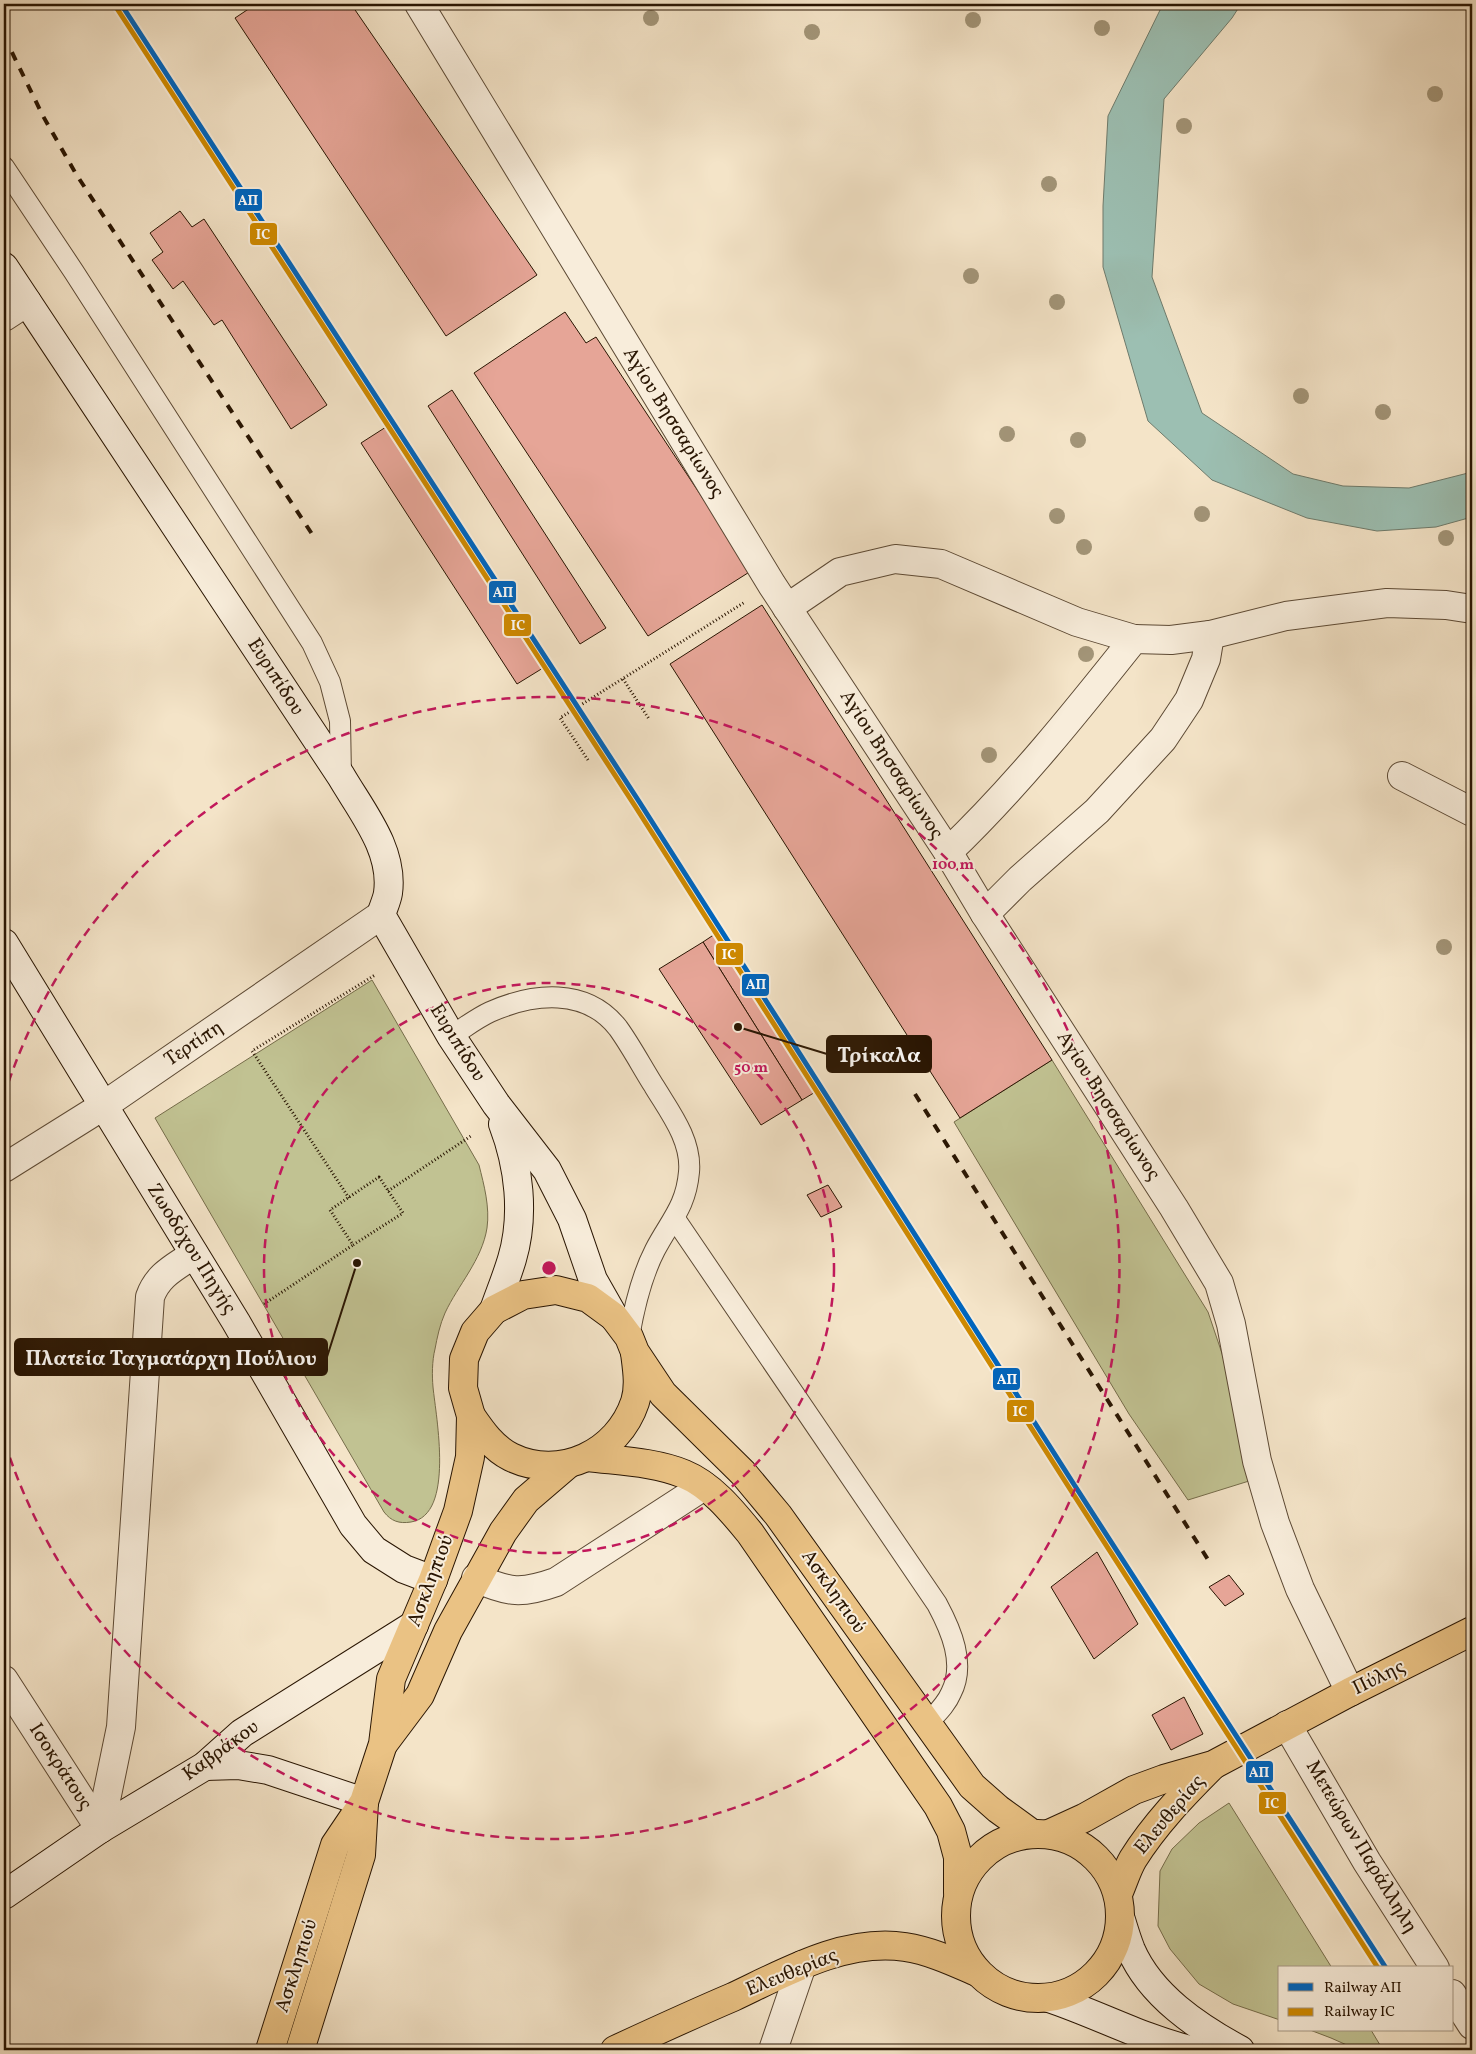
<svg xmlns="http://www.w3.org/2000/svg" width="1476" height="2054" font-family="Vollkorn,serif">
<rect width="100%" height="100%" fill="#f4e4c8"/>
<filter id="stains"><feTurbulence type="fractalNoise" baseFrequency=".004" numOctaves="4"/><feColorMatrix values="0 0 0 0 .2 0 0 0 0 .09 0 0 0 0 .02 0 0 0 .5 -.17"/></filter>
<radialGradient id="worn" r=".72"><stop offset=".6" stop-color="#630" stop-opacity="0"/><stop offset="1" stop-color="#630" stop-opacity=".3"/></radialGradient>
<g fill="#c1c292" stroke="#756c4a">
<path d="M372,980L479,1165C484,1185 490,1207 487,1228C482,1260 458,1285 445,1313C440,1324 437,1338 435,1349C432,1361 432,1376 433,1387C436,1417 455,1515 411,1522C399,1524 391,1521 384,1512L155,1118Z"/>
<path d="M1052,1060L1208,1312L1232,1383L1249,1481L1188,1500L1129,1414L954,1122Z"/>
<path d="M1229,1803L1332,1968H1280V2020L1233,2004L1199,1984L1170,1949L1158,1926L1160,1871L1172,1849L1199,1823Z"/>
<path d="M1310,2030H1371L1383,2050H1358L1331,2038Z"/>
</g>
<path fill="#9cbfb2" stroke="#6e7b6c" d="M1163,4H1241L1232,18L1164,99L1152,277L1202,413L1293,474L1343,486L1409,488L1472,472V517L1436,527L1377,531L1307,518L1212,480L1148,421L1103,267V206L1108,116Z"/>
<g fill="#e6a597" stroke="#291502">
<path d="M256,4H351L537,275L446,336L235,18Z"/>
<path d="M180,211L192,227L204,219L327,405L291,429L222,320L214,325L183,281L173,289L152,260L163,252L150,233Z"/>
<path d="M565,312L586,343L596,337L751,571L648,636L474,373Z"/>
<path d="M452,390L606,628L580,644L428,406Z"/>
<path d="M386,427L543,668L517,684L361,443Z"/>
<path d="M762,605L1052,1060L960,1118L670,664Z"/>
<path d="M715,934L817,1091L802,1100L703,942Z"/>
<path d="M703,942L802,1100L761,1125L659,969Z"/>
<path d="M828,1185L842,1207L821,1217L807,1195Z"/>
<path d="M1097,1552L1138,1624L1094,1659L1051,1587Z"/>
<path d="M1229,1575L1244,1594L1225,1606L1209,1587Z"/>
<path d="M1184,1697L1203,1734L1171,1750L1152,1715Z"/>
</g>
<g fill="none" stroke-linecap="round" stroke-linejoin="round">
<g stroke="#5c4934" stroke-width="22">
<g id="lane">
<path d="M4,167L74,272L312,643L330,682L340,721L341,776"/>
<path d="M451,1036C464,1028 477,1018 490,1012C533,993 586,987 618,1028C631,1046 642,1067 654,1086C669,1111 692,1140 689,1172C686,1207 670,1221 655,1250C641,1277 634,1308 629,1337"/>
<path d="M675,1219L937,1604C951,1630 966,1664 951,1693C946,1705 936,1714 927,1724"/>
</g>
</g>
<g stroke="#5c4934" stroke-width="30">
<g id="street">
<path d="M419,4L772,585L948,852L985,914L1174,1208L1219,1283L1231,1324L1257,1461L1275,1523L1300,1589L1350,1692"/>
<path d="M4,317L27,302"/>
<path d="M787,608L840,572L895,559L941,564L1077,622L1134,639"/>
<path d="M1402,776L1472,812"/>
<path d="M948,852C1016,787 1076,712 1134,639L1171,640L1210,635L1286,616L1387,603L1446,605L1472,609"/>
<path d="M985,914L1020,879L1097,811L1163,739L1189,700L1206,659L1210,635"/>
<path d="M4,1168L103,1106L381,915"/>
<path d="M476,1578C509,1593 522,1594 556,1582L704,1486"/>
<path d="M4,1680L100,1829"/>
<path d="M1287,1725L1367,1862L1435,1968"/>
<path d="M100,1829L121,1727L150,1297C158,1274 176,1267 194,1254"/>
<path d="M1452,1994L1472,2025"/>
<path d="M773,2050L802,1965"/>
</g>
</g>
<g stroke="#291502" stroke-width="30">
<g id="secondary">
<path d="M4,267L341,776C362,812 394,850 388,893C387,900 383,908 381,915L451,1036L496,1104L547,1170L572,1219L593,1280L614,1317"/>
<path d="M4,943L236,1322L353,1525L374,1550L404,1569L433,1580"/>
<path d="M494,1310C500,1293 507,1276 512,1259C525,1215 519,1166 503,1124"/>
<path d="M205,1766L238,1765L268,1770L364,1802"/>
<path d="M4,1895L100,1829L205,1766L242,1733L414,1625"/>
<path d="M1121,1920C1124,1930 1127,1940 1131,1950C1151,1996 1198,2027 1240,2050"/>
<path d="M1049,1998C1097,2014 1141,2038 1190,2050"/>
</g>
</g>
<g stroke="#291502" stroke-width="30">
<g id="primary">
<path d="M471,1416C482,1432 493,1448 511,1457C560,1481 618,1453 635,1402C640,1386 637,1369 635,1353"/>
<path d="M588,1457C620,1461 655,1462 684,1474C711,1485 732,1511 750,1533L938,1806L951,1831L958,1857V1893"/>
<path d="M384,1743L420,1695L448,1631L503,1532L526,1500L568,1464"/>
<circle cx="1038" cy="1916" r="82"/>
<path d="M1049,1834L1084,1818L1134,1790L1164,1779L1213,1765L1350,1692L1472,1631"/>
<path d="M1118,1894C1123,1883 1127,1869 1133,1859C1155,1824 1183,1795 1212,1766"/>
<path d="M270,2050L335,1845L364,1802L383,1744L391,1679L433,1580L458,1511L470,1457L471,1416L463,1388L464,1359L475,1332L494,1310L523,1295L556,1290L588,1298L614,1317L629,1337L635,1352L663,1394L743,1473L778,1515L972,1786L998,1809L1031,1833"/>
<path d="M300,2050L361,1855L364,1803"/>
<path d="M615,2050C654,2032 693,2014 733,1997C786,1972 845,1938 905,1947C931,1951 954,1962 977,1972"/>
</g>
</g>
<g stroke="#291502" stroke-width="3" stroke-dasharray="1 2.5" stroke-linecap="butt">
<path d="M623,679L649,719"/>
<path d="M588,760L560,718L745,602"/>
<path d="M379,1177L403,1213L353,1245L330,1210Z"/>
<path d="M388,1191L471,1136"/>
<path d="M349,1198L252,1051L375,975"/>
<path d="M264,1304L353,1245"/>
</g>
<use href="#lane" stroke="#f8eddb" stroke-width="20"/>
<use href="#street" stroke="#f8eddb" stroke-width="28"/>
<use href="#secondary" stroke="#f8eddb" stroke-width="28"/>
<use href="#primary" stroke="#eac284" stroke-width="28"/>
<g stroke="#291502" stroke-width="4" stroke-dasharray="9 9" stroke-linecap="butt">
<path d="M4,36L43,116L76,174L312,534"/>
<path d="M915,1094L1212,1566"/>
</g>
<g stroke="#f8eddb" stroke-width="9">
<path id="rail-1" d="M121,4L640,803L1075,1486L1386,1968"/>
</g>
<g stroke="#f8eddb" stroke-width="9">
<path id="rail-2" d="M116,7L635,806L1070,1489L1378,1968"/>
</g>
<use href="#rail-1" stroke="#0065bd" stroke-width="5"/>
<use href="#rail-2" stroke="#ce8900" stroke-width="5"/>
</g>
<g fill="#a29477">
<circle cx="651" cy="18" r="8"/>
<circle cx="973" cy="20" r="8"/>
<circle cx="1102" cy="28" r="8"/>
<circle cx="812" cy="32" r="8"/>
<circle cx="1435" cy="94" r="8"/>
<circle cx="1184" cy="126" r="8"/>
<circle cx="1049" cy="184" r="8"/>
<circle cx="971" cy="276" r="8"/>
<circle cx="1057" cy="302" r="8"/>
<circle cx="1301" cy="396" r="8"/>
<circle cx="1383" cy="412" r="8"/>
<circle cx="1007" cy="434" r="8"/>
<circle cx="1078" cy="440" r="8"/>
<circle cx="1202" cy="514" r="8"/>
<circle cx="1057" cy="516" r="8"/>
<circle cx="1446" cy="538" r="8"/>
<circle cx="1084" cy="547" r="8"/>
<circle cx="1086" cy="654" r="8"/>
<circle cx="989" cy="755" r="8"/>
<circle cx="1444" cy="947" r="8"/>
</g>
<g fill="none" stroke="#c2185b" stroke-width="2.5" stroke-dasharray="9 6">
<circle cx="549" cy="1268" r="285"/>
<path d="M4 1096A571 571 0 1 1 4 1440"/>
</g>
<g text-anchor="middle" dominant-baseline="central" stroke-width="4" stroke-linejoin="round" paint-order="stroke">
<g font-size="20" fill="#291502" stroke="#f8eddb">
<text transform="translate(673 423) rotate(58)">Αγίου Βησσαρίωνος</text>
<text transform="translate(275 677) rotate(57)">Ευριπίδου</text>
<text transform="translate(891 765) rotate(57)">Αγίου Βησσαρίωνος</text>
<text transform="translate(457 1043) rotate(58)">Ευριπίδου</text>
<text transform="translate(194 1044) rotate(-34)">Τερτίπη</text>
<text transform="translate(1108 1106) rotate(57)">Αγίου Βησσαρίωνος</text>
<text transform="translate(191 1249) rotate(58)">Ζωοδόχου Πηγής</text>
<text transform="translate(431 1581) rotate(-69)">Ασκληπιού</text>
<text transform="translate(833 1592) rotate(55)">Ασκληπιού</text>
<text transform="translate(1379 1678) rotate(-26)">Πύλης</text>
<text transform="translate(221 1751) rotate(-36)">Καβράκου</text>
<text transform="translate(60 1767) rotate(57)">Ισοκράτους</text>
<text transform="translate(1170 1815) rotate(-50)">Ελευθερίας</text>
<text transform="translate(1361 1847) rotate(59)">Μετεώρων Παράλληλη</text>
<text transform="translate(297 1966) rotate(-72)">Ασκληπιού</text>
<text transform="translate(792 1973) rotate(-22)">Ελευθερίας</text>
</g>
</g>
<circle cx="549" cy="1268" r="8" fill="#c2185b" stroke="#f8eddb" stroke-width="2.5"/>
<g font-size="15" text-anchor="middle" font-weight="bold" fill="#c2185b" stroke="#f8eddb" stroke-width="4" stroke-linejoin="round" paint-order="stroke">
<text x="953" y="869">100 m</text>
<text x="751" y="1072">50 m</text>
</g>
<path fill="none" stroke="#291502" stroke-width="2" d="M738 1027L827 1054M357 1263L327 1357"/>
<g fill="#291502" stroke="#f8eddb" stroke-width="2">
<circle cx="738" cy="1027" r="5"/>
<circle cx="357" cy="1263" r="5"/>
</g>
<g fill="#291502" stroke="#291502" stroke-width="2">
<rect x="827" y="1036" width="104" height="36" rx="5"/>
<rect x="15" y="1339" width="312" height="36" rx="5"/>
</g>
<g font-size="21" text-anchor="middle" font-weight="bold" fill="#fff">
<text x="879" y="1062">Τρίκαλα</text>
<text x="171" y="1365">Πλατεία Ταγματάρχη Πούλιου</text>
</g>
<g stroke="#f8eddb" stroke-width="2">
<rect x="234" y="188" width="29" height="24" rx="5" fill="#0065bd"/>
<rect x="249" y="222" width="29" height="24" rx="5" fill="#ce8900"/>
<rect x="488" y="580" width="29" height="24" rx="5" fill="#0065bd"/>
<rect x="503" y="613" width="29" height="24" rx="5" fill="#ce8900"/>
<rect x="715" y="942" width="29" height="24" rx="5" fill="#ce8900"/>
<rect x="741" y="973" width="29" height="24" rx="5" fill="#0065bd"/>
<rect x="992" y="1367" width="29" height="24" rx="5" fill="#0065bd"/>
<rect x="1006" y="1399" width="29" height="24" rx="5" fill="#ce8900"/>
<rect x="1245" y="1760" width="29" height="24" rx="5" fill="#0065bd"/>
<rect x="1258" y="1791" width="29" height="24" rx="5" fill="#ce8900"/>
</g>
<g font-size="14" text-anchor="middle" font-weight="bold" fill="#fff">
<text x="248" y="205">ΑΠ</text>
<text x="263" y="239">IC</text>
<text x="503" y="597">ΑΠ</text>
<text x="518" y="630">IC</text>
<text x="729" y="959">IC</text>
<text x="756" y="989">ΑΠ</text>
<text x="1007" y="1384">ΑΠ</text>
<text x="1020" y="1416">IC</text>
<text x="1259" y="1777">ΑΠ</text>
<text x="1272" y="1808">IC</text>
</g>
<rect width="1476" height="2054" fill="none" stroke="#f4e4c8" stroke-width="20"/>
<rect x="5" y="5" width="1466" height="2044" fill="none" stroke="#291502" stroke-width="2.5"/>
<rect x="10" y="10" width="1456" height="2034" fill="none" stroke="#291502"/>
<rect x="1278" y="1966" width="175" height="65" fill="#f8eddb" stroke="#a59784"/>
<rect x="1288" y="1983" width="25" height="8" fill="#0065bd" stroke="#a59784"/>
<text x="1324" y="1992" font-size="15" fill="#291502">Railway ΑΠ</text>
<rect x="1288" y="2008" width="25" height="8" fill="#ce8900" stroke="#a59784"/>
<text x="1324" y="2016" font-size="15" fill="#291502">Railway IC</text>
<rect width="100%" height="100%" filter="url(#stains)"/>
<rect width="100%" height="100%" fill="url(#worn)"/>
</svg>
